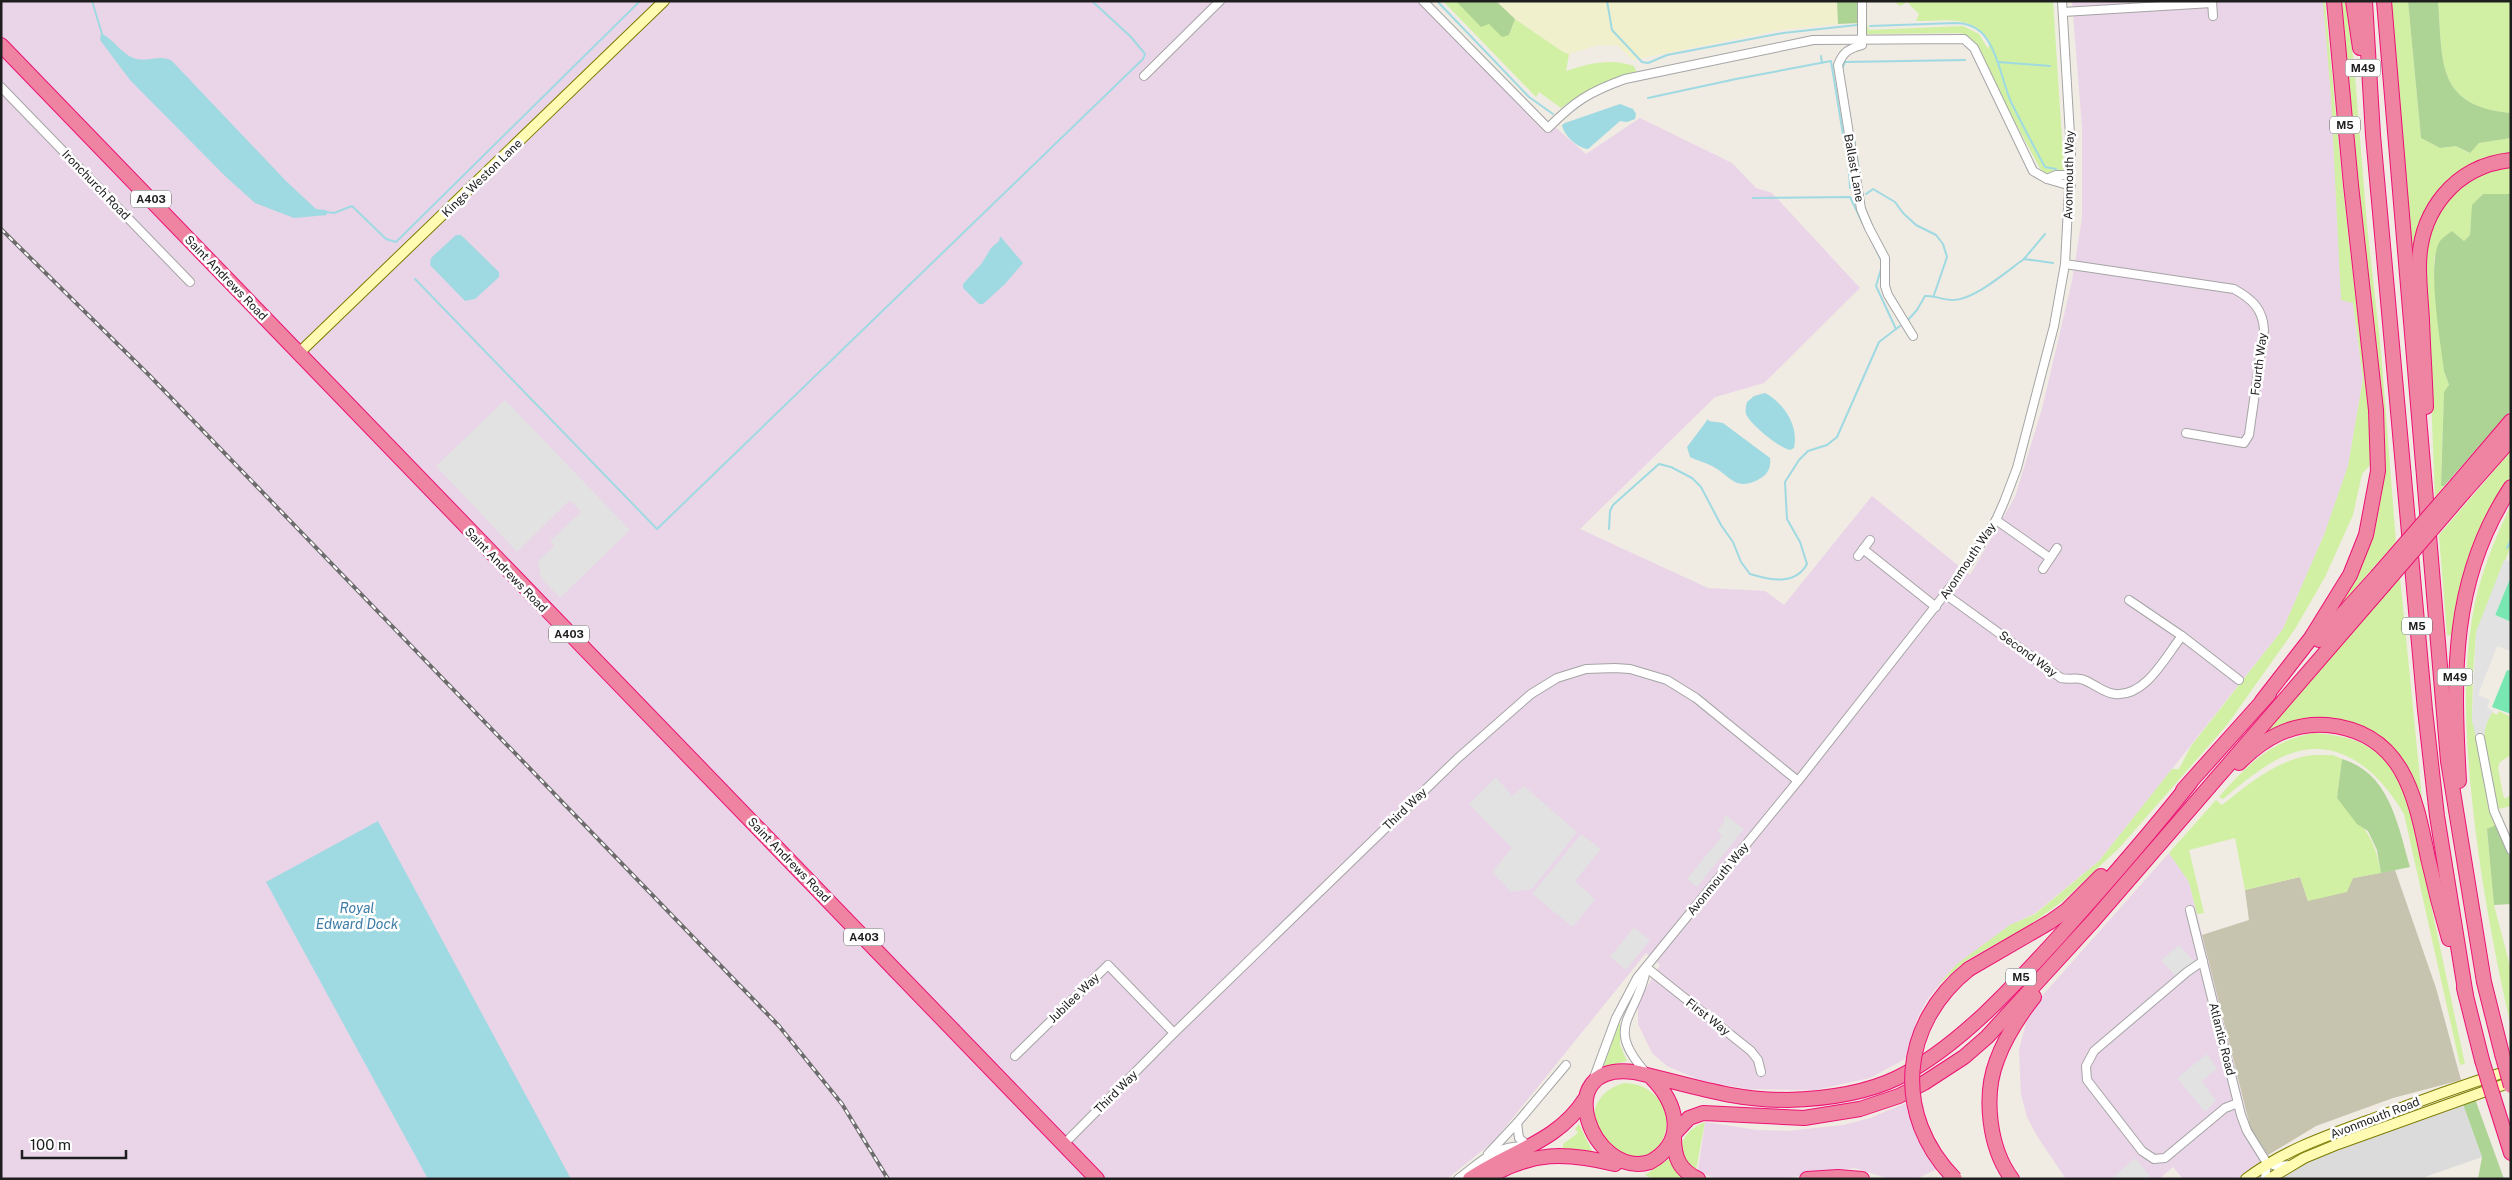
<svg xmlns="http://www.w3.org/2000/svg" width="2512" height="1180" font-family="'Public Sans',sans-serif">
<rect width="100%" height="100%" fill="#f0ebe3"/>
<path fill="#dcdbdb" d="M2463,1104L2482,1157L2419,1179H2279L2304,1163Z"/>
<g fill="#ead4e8">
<path d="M1,1H1430L1521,97L1586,154L1640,118L1732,163L1756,188L1772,193L1860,288L1764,383L1715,397L1580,529L1708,588L1765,591L1784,605L1872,496L1970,575L2015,497L2042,409L2072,281L2082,218V127L2072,1H2323L2353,303L2363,379L2348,466L2324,535L2283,629L2099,861L2034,914L2010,925L1951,970L1927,1000L1917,1019L1905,1059L1870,1078L1815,1090L1748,1089L1702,1081L1667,1066L1652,1053L1638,1024V1002L1660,965L1646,953L1494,1141L1447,1179H1Z"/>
<path d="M2169,853L2189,882L2244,1104L2251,1130L2268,1155L2237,1179H2183L2173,1167L2159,1179H2066L2037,1136L2027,1117L2021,1094L2019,1050L2026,1023L2042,996Z"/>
<path d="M1906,1103L1918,1141L1937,1169L1916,1179H1889L1855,1168L1780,1179H1716L1698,1171L1705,1122L1757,1130L1787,1131L1843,1125L1870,1118Z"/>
</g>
<path fill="#c6c3ae" d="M2395,870L2436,988L2461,1080L2393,1098L2316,1126L2268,1155L2251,1130L2202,935L2249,920L2245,890L2300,877L2308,901L2353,878Z"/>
<path fill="#f1f0cd" d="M1496,1H1837L1838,24L1780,30L1633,60L1617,45H1598L1569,54L1563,52L1515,19Z"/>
<g fill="#d1f0a4">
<path d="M1443,1H1457L1509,35L1515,19L1563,52L1569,54L1566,71C1589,63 1611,58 1634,66L1637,73C1608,81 1584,90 1561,108L1539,92L1536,97Z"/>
<path d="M1892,1H2053L2064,169L2050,175L2042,172L2009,111L1978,45L1968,36L1960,33L1865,34L1867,24L1869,30L1963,26L1979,34L1988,49L1990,41C1970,14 1946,21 1916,21L1919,14L1907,2L1901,6Z"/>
<path d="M2323,1H2325L2343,188L2372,441L2371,464L2362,474L2353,515L2325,577L2295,629L2227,725L2120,847L2063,901L2028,926L1967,960L1937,986L1957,964L2010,925L2035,914L2099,861L2172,769H2179L2191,746L2283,629L2324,535L2348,466L2363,379L2353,303L2341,300L2331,97Z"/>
<path d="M2339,1H2345L2354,63L2367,225L2381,351L2396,542L2336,610C2353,575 2373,541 2380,502C2394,430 2375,352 2367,280C2355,187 2347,94 2339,1Z"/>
<path d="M2391,1H2408L2421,138L2440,148L2456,146L2469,153L2479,143L2511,138V154L2479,161L2447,183L2415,254H2412Z"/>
<path d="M2438,1H2511V113C2435,106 2443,61 2438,1Z"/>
<path d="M2511,166V194H2482L2471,220L2470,235L2464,241L2452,231L2434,258V279L2444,371L2449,386L2444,392L2441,480V486H2444L2435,497C2433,447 2431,397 2429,347C2427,308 2418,259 2435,222C2449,190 2477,172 2511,166Z"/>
<path d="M2511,451V476L2502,489L2454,636L2447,635L2439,535Z"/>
<path d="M2511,505V546L2476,632L2473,676L2472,720L2478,739L2488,806L2496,825L2487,830L2494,905L2511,970V1027C2494,952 2480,877 2472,800C2466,739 2462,679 2472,619C2478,580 2494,540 2511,505Z"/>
<path d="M2400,577L2422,799C2404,750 2385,747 2343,722L2260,739Z"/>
<path d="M2499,711L2511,717V755L2500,762L2498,767L2503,795L2505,799L2511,794V806L2499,809C2492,801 2483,747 2484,735C2485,726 2488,720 2492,712L2497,715Z"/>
<path d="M2315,733C2368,737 2389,754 2409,802L2465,1064L2460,1065L2404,814C2378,770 2336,732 2282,757C2260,768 2241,784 2223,799L2219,797C2246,766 2273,739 2315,733Z"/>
<path d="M2313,755H2333L2342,759L2337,798C2362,823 2375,837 2381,873L2353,878L2347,892L2308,901L2300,877L2245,890L2235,838L2189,850L2204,913L2197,914L2189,882L2169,853L2216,800L2222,805C2250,783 2278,759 2313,755Z"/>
<path d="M1620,1021V1045L1627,1061L1603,1067Z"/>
<path d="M1624,1083C1679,1084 1683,1163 1621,1159L1594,1126C1591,1103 1604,1089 1624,1083Z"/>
<path d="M1705,1122L1696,1170C1672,1153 1680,1132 1705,1122Z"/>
<path d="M1579,1124L1593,1153L1563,1150V1144L1578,1133L1575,1129Z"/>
<path d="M1670,1158L1673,1165L1688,1179H1653L1645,1175Z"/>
</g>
<g fill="#add494">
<path d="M1456,1H1496L1515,19L1509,35L1502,37L1489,24L1481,27Z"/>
<path d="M1837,1H1858L1859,23L1838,24Z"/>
<path d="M2408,1H2438C2443,61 2435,106 2511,113V138L2479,143L2470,153L2456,146L2440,148L2421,138Z"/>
<path d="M2483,194H2511V410L2444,486H2441L2444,392L2449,385L2444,371C2441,344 2426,262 2440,241C2443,237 2448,234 2452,231L2464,241L2470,235L2472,205Z"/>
<path d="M2342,759C2390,773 2398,826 2410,867L2381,873L2377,850L2368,831L2357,824L2337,798Z"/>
<path d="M2496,825L2511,859V904L2494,905L2487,829Z"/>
<path d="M2475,1099L2504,1179H2478L2482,1157L2463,1104Z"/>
</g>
<g fill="#79e7b2">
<path d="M2511,576V622L2495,615Z"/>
<path d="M2507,670L2511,671V714L2492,707Z"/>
</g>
<g fill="#e2e2e2">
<path d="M505,400L630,530L560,598L541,578L538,561L554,546L550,541L581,512L570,500L517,552L436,466Z"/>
<path d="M2504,560L2511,562V576L2495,615L2511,622V651L2497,646L2478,695L2490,700L2487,708L2493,711L2486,724L2484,737L2476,739L2472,720L2476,632Z"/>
<path d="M1496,777L1512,796L1524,786L1577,832L1532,889L1511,892L1492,872L1512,848L1469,804Z"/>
<path d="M1726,815L1744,829L1697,887L1687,879L1722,836L1717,831L1725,820L1723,819Z"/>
<path d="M1581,834L1601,849L1575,881L1595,899L1573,927L1532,894Z"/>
<path d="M1634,927L1650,940L1626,970L1610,957Z"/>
<path d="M2179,945L2194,961L2176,977L2161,960Z"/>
<path d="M2207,1054L2217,1069L2202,1081L2216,1101L2205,1112L2177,1078Z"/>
<path d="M2135,1158L2150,1176L2149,1179H2111Z"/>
</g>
<g fill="#9fdae2">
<path d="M101,33C115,40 121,55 137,59C149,62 161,54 172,61L286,181L316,209L326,210L327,215L294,218L255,203L225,176L130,80L100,40Z"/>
<path d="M1620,104L1633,109L1636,114L1635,119L1627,122L1620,121L1588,149C1578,148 1564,136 1562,125L1565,123Z"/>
<path d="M456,235H461L499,272V277L475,299L465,301L430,265L431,258Z"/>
<path d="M1000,236L1023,263L1005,284L983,304H979L963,288V284L982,263L991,248L999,241Z"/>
<path d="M1765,393C1784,403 1799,426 1794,448L1790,450C1779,448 1751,425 1746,414C1745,410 1746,406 1747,402L1754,396Z"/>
<path d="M1708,419L1709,421L1723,423L1770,458C1771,466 1769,473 1761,478C1736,493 1731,476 1712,466C1705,462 1697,461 1690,457L1687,447Z"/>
<path d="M378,821L571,1179H428L266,882Z"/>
</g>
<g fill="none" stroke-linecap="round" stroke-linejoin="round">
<g stroke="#9fdae2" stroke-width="2">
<path d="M92,1L102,34"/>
<path d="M1437,1L1529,97L1553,114"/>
<path d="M1607,1L1612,30L1642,62L1648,63L1667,55L1783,33L1857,25"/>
<path d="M1870,26L1956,23C1965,23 1974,26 1981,32C1997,47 2002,81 2011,102C2022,124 2033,145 2045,167L2056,169"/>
<path d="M1821,56L1822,63"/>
<path d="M1998,62L2050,66"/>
<path d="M1842,69L1845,62L1965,60"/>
<path d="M1648,98L1736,79L1831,61L1849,171L1850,188"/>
<path d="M1853,133L1860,175"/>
<path d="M1866,194L1873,189L1895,202L1903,213L1916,225L1936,235L1943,244L1947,257L1934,295"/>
<path d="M1753,198L1850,197L1863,224"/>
<path d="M326,212L334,213L352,206L386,239L396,242L640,1"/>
<path d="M1869,235L1882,262"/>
<path d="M2024,259L2045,234"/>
<path d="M1881,269L1876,286L1896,329"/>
<path d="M415,279L657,529L1143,59L1145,54L1131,37L1092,1"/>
<path d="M1907,321L1917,310L1925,296C1935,295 1942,300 1952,300C1973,301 2007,271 2024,259L2053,263"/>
<path d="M1609,529L1610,511L1613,505L1659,464L1671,467L1692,478L1701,487L1721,525L1733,542L1741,562L1750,574C1770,580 1795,586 1807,564L1800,542L1787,519L1785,482L1799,460L1808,451L1827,445L1837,437L1879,342L1900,326"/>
<path d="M2507,548L2511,540"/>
</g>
<g stroke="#a5a5a5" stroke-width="10">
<g id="street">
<path d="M1423,1L1548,128C1575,101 1589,92 1625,79L1813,40L1964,39L1974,48L2033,171L2047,179"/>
<path d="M1862,1V45C1848,49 1843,52 1838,65L1861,209L1869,228L1885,258V286L1888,295L1913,336"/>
<path d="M2212,1L2213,16"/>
<path d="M2063,12L2212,3"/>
<path d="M1144,76L1220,1"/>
<path d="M1,87L190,282"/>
<path d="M2070,175H2056L2047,179L2071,186"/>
<path d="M2065,264L2234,289C2252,299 2263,309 2264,330L2249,435L2244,443L2186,433"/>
<path d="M1996,520L2050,558"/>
<path d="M1863,549L1936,607"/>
<path d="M1858,556L1870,540"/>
<path d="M2043,569L2057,548"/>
<path d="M1945,594L2061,678C2069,680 2077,677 2084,680C2095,684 2103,693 2115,694C2146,697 2165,657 2182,636L2239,680"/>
<path d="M2129,600L2182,636"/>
<path d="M2480,738L2494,811L2511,850"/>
<path d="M2190,910L2241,1115L2247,1131L2267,1163L2265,1179"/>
<path d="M2203,961L2187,972L2094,1051L2086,1066L2087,1080L2142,1151L2154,1159L2165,1158L2225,1108L2238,1103"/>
<path d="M1647,968L1751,1051L1758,1060L1761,1072"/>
<path d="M1646,970C1636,1020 1603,1025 1647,1074"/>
<path d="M1015,1056L1108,965L1174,1033"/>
<path d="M1592,1083L1616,1018L1637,978L1802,776L1945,594L1970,561L1996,520L2004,502L2017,468L2054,326L2065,264L2071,152L2062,1"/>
<path d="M1517,1123L1519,1138L1528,1146"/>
<path d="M1063,1145L1174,1033L1458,758L1531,694L1557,678L1586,669L1615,668L1630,669L1667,680L1696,698L1798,781"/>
<path d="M1488,1154L1517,1123L1566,1065"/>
<path d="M2267,1163L2276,1166L2292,1165"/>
<path d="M1458,1179C1482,1161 1494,1146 1525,1146"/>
</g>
</g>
<g stroke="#7a7b00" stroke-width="12">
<g id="secondary">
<path d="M298,354L664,1"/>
<path d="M2246,1179C2284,1150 2326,1136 2370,1120C2416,1102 2463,1085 2511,1070"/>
<path d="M2269,1179L2304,1158L2338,1144L2511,1082"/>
</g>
</g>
<g stroke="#ec1273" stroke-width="16">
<g id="highway">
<path d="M2353,1L2360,48"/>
<path d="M2365,1L2373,135L2425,710L2437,816L2466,996"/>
<path d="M2384,1L2448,761L2484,982L2502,1054"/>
<path d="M1,45L1097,1179"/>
<path d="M2426,407C2425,378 2423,349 2422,320C2421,302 2419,285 2419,267C2419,211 2455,166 2511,160"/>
<path d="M2458,483L2511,421"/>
<path d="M2465,491L2511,439"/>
<path d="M2319,640L2377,576"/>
<path d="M2262,701L2311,638L2350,575L2366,535L2378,471L2376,410L2351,185L2334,1"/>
<path d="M2239,763C2263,739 2291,722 2327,725C2403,732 2415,795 2428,858C2434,885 2441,912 2449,939"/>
<path d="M2459,781C2453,675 2450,579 2511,487"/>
<path d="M2183,790L2269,694"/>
<path d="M1969,969L2050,922L2067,910L2101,876"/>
<path d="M2464,988L2482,1060"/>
<path d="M1651,1077C1677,1103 1688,1141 1650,1162C1592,1180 1548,1061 1634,1072C1688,1084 1729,1100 1787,1100C1823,1099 1864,1094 1897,1078C1958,1048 2017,983 2062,933C2106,884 2149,835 2190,783"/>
<path d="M2493,1096L2511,1153"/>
<path d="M1675,1133L1689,1118L1703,1113L1804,1118L1860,1109L1899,1096L1924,1083L1964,1057L1987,1037L2093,921L2383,586"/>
<path d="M1674,1137C1674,1157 1679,1170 1698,1179"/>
<path d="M1487,1178C1532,1151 1566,1152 1615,1164"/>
<path d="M1470,1179C1511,1151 1558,1142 1585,1099"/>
<path d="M1807,1179L1838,1177L1862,1179"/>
<path d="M2012,1179C1989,1148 1983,1096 1997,1060C2005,1038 2020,1015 2034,997"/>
</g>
</g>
<use href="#street" stroke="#fff" stroke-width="8"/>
<use href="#secondary" stroke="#fffbb3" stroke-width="10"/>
<use href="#highway" stroke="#ef83a2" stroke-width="14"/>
<g stroke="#6c6c6c" stroke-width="4">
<path id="rail" d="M1,229L149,375L779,1026L842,1104L888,1179"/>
</g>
<use href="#rail" stroke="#fff" stroke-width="2" stroke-dasharray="5.5" stroke-linecap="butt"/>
<g stroke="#ec1273" stroke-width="16" stroke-linecap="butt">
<g id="highway-bridge">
<path d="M2377,576L2458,483"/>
<path d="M2383,586L2465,491"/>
<path d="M2502,1054L2511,1086"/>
<path d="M2482,1060L2493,1096"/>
<path d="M1955,1179C1892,1115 1900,1024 1969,969"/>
</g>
</g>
<use href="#highway-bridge" stroke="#ef83a2" stroke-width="14"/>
</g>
<g text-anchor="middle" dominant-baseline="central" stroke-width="5" stroke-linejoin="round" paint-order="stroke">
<g fill="#fff" stroke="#626262" stroke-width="1">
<rect x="2345.5" y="59.5" width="35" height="17" rx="4"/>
<rect x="2330" y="116.5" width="30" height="17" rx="4"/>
<rect x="131" y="190.5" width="40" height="17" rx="4"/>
<rect x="2402" y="617.5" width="30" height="17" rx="4"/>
<rect x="549" y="625.5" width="40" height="17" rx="4"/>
<rect x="2437.5" y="668.5" width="35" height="17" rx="4"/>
<rect x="844" y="928.5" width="40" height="17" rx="4"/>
<rect x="2006" y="968.5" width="30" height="17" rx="4"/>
</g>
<g font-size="11" font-weight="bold" fill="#1e1e1e">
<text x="2363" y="68">M49</text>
<text x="2345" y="125">M5</text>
<text x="151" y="199">A403</text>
<text x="2417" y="626">M5</text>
<text x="569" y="634">A403</text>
<text x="2455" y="677">M49</text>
<text x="864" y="937">A403</text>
<text x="2021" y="977">M5</text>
</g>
<g font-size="12" fill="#1e1e1e" stroke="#fff">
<text transform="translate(1854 168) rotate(80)">Ballast Lane</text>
<text transform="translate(2069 175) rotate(-89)">Avonmouth Way</text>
<text transform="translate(482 178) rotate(-44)">Kings Weston Lane</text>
<text transform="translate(96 185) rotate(46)">Ironchurch Road</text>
<text transform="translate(226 278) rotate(46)">Saint Andrews Road</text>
<text transform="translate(2259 364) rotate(-83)">Fourth Way</text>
<text transform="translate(1968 561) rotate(-56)">Avonmouth Way</text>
<text transform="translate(506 570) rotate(46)">Saint Andrews Road</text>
<text transform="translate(2028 654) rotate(36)">Second Way</text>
<text transform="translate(1405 809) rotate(-44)">Third Way</text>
<text transform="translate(789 860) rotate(46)">Saint Andrews Road</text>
<text transform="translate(1718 879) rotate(-51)">Avonmouth Way</text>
<text transform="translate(1074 998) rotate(-44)">Jubilee Way</text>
<text transform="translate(1708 1017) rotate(38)">First Way</text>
<text transform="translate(2222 1039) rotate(76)">Atlantic Road</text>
<text transform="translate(1116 1092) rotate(-45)">Third Way</text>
<text transform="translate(2375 1118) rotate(-21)">Avonmouth Road</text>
</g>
<g font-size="14" font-style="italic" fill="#3c7ca7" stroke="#fff">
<text x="357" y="908">Royal<tspan x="357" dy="16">Edward Dock</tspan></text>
</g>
</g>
<rect width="2512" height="1180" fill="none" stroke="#1e1e1e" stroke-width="5"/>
<path d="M22 1150v8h104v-8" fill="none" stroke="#1e1e1e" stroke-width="2.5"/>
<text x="30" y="1150" font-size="15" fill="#1e1e1e" stroke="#ffffff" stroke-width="4" paint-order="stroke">100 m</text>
</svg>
